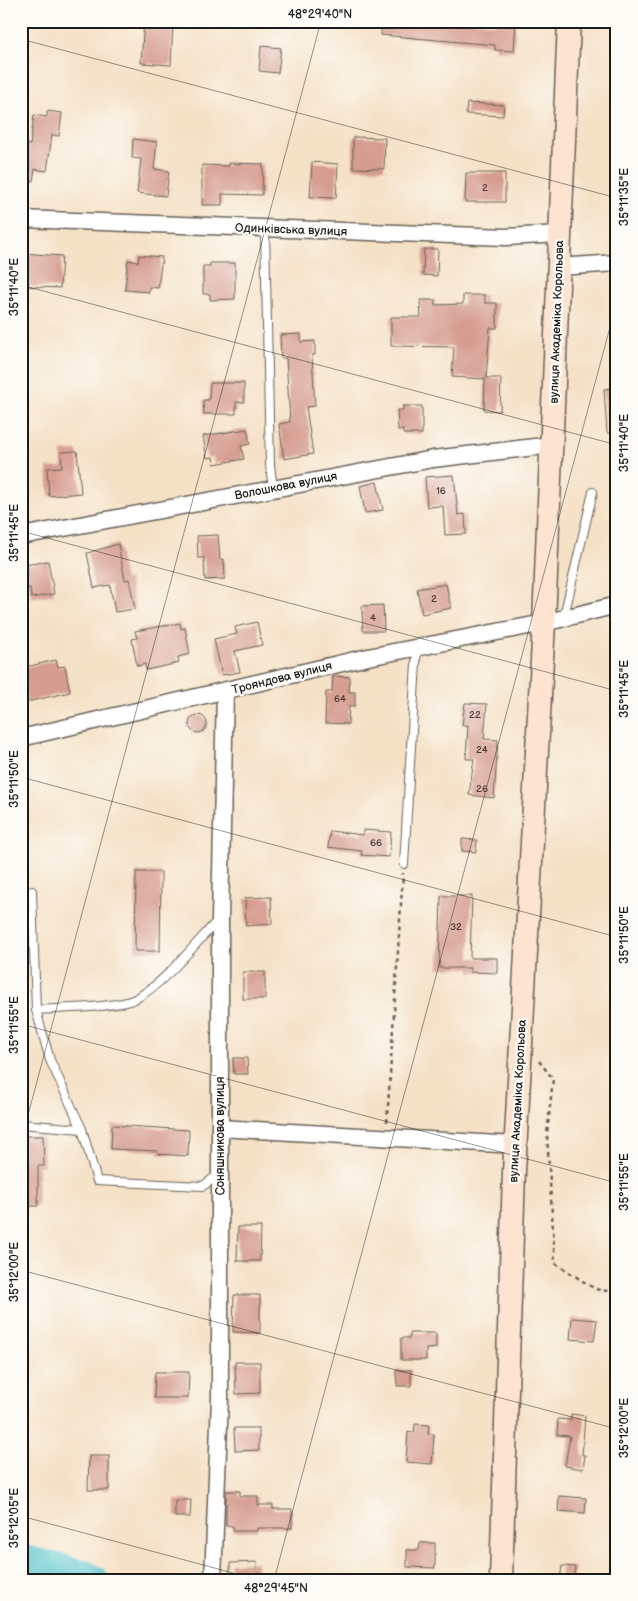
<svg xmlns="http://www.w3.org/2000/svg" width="638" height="1601" font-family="'Balsamiq Sans',sans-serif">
<rect width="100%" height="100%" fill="#fdfcf7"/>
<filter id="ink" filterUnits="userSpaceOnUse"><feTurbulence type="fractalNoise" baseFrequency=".02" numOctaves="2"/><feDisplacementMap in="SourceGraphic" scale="10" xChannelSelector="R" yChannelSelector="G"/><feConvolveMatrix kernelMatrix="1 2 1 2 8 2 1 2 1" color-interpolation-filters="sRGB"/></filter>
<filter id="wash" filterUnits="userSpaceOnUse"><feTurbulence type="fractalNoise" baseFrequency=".0096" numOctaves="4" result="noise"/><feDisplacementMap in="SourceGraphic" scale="20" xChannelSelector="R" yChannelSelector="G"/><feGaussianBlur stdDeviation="1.12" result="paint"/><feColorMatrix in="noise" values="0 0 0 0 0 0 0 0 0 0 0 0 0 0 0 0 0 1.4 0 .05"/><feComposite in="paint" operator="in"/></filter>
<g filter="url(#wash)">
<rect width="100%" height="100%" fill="#f5e1c6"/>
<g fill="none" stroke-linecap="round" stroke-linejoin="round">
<path stroke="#57c4cc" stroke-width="28" d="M21,1558L85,1574L95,1580"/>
</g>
<g id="blocks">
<g fill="#d69c8f">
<path d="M144,21H173L171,65L141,63Z"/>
<path d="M382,21H468L496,24L497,21L516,22L514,51L495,50V45L381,35Z"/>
<path d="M261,46L281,48L278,73L259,71Z"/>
<path d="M467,103L504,105L503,116L466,114Z"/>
<path d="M47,111L62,113L59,136L52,135L47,171L35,169L33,181L21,179V143L30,145L34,115L47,117Z"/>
<path d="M353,137L385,138L384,169L353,168Z"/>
<path d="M133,139L157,142L154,169L169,171L166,196L137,193L141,159L132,158Z"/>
<path d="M312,162L338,164L336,198L310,197Z"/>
<path d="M229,163L263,164L262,195L222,194V205H202V165L229,166Z"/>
<path d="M466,173H505V202H465Z"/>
<path d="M424,249H438L437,276L423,275Z"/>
<path d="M21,253L62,256L60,288L21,286Z"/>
<path d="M139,255L162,257L158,288L149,287V292L125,290L128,260L138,262Z"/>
<path d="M210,263H235V299L210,300V294H203V266H210Z"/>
<path d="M463,295H485V303H497V328H490L486,378H501L500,411L484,410L485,379L452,377L454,347L391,346V317H421L420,300H435V305L463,304Z"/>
<path d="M301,334V342L315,341V355H312L315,406L306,407L313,454L284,459L279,424L290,422L286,358H281L280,335Z"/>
<path d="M210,383H244V402H236V414H204L203,400H209Z"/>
<path d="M617,388V433H607L604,389Z"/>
<path d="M403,406H422V434H403V430H398L397,410H403Z"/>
<path d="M247,429L250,444L241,446L244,459L214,464L213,457L207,458L203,436Z"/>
<path d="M77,451L81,493L49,496L47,468L62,467L61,452Z"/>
<path d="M454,475L458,515L465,514L466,534L445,535L443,506L427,507L425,477Z"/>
<path d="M377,482L383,510L365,513L360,486Z"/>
<path d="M218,535L220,560L224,559L225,579L205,580L204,558H198L197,536Z"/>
<path d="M118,544L125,580L129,579L135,609L115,612L110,585L94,588L87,553Z"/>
<path d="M48,561L54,594L31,598L30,588L24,589L22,576L28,575L25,565Z"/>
<path d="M446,584L451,608L422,614L417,589Z"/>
<path d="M383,605L384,631H363L362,606Z"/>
<path d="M257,622L262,645L235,651L240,672L222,675L214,639L237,634L235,627Z"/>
<path d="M180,623L181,629L185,628L190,654L178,657L179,663L146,670L145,664L137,666L132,639L137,638L135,631Z"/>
<path d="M56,660L58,667L65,666L70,692L27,702L21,668Z"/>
<path d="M333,676L350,677L349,692H355V706H349L348,724L325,723L326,692H332Z"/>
<path d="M465,703L487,704L484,739L498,740L494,798L469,795L474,759H466L468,725H462Z"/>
<circle cx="198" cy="724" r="9"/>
<path d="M363,830L391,832L389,857L361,855L362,851L328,847L330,831L363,835Z"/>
<path d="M462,839L477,840L476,852L462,851Z"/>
<path d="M136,872H161L160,951H135Z"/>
<path d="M441,896H472L470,958H497V973L470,972V968H439Z"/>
<path d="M271,897L272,924L246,926L245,898Z"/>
<rect x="243" y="972" width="22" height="27"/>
<path d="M233,1058H247L248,1074H234Z"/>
<path d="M112,1125L189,1130L188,1156L158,1154V1151L111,1149Z"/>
<path d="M21,1136H43L44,1166H38V1206H22Z"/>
<path d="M238,1227H261L260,1261H237Z"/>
<path d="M234,1295H260V1333L233,1332Z"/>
<path d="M572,1318L597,1320L594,1341L570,1339Z"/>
<path d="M410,1333H436V1348L426,1349V1360H401V1338H410Z"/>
<path d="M235,1362H260V1393L236,1394Z"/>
<path d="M396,1370H411V1386H397Z"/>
<path d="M155,1372H189L188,1398H154Z"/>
<path d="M571,1414L585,1416L582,1455H585L583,1469L565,1466L570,1436L557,1435L558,1419L571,1420Z"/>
<path d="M415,1424L429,1425L428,1434H434L432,1464L406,1462L408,1432L414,1433Z"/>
<path d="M234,1428H259V1450L235,1451Z"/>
<path d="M89,1456H109V1490H88Z"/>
<path d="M226,1491H240V1496H258V1505H273V1509H292V1528H257V1531H233V1526H226Z"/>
<path d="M559,1496L586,1498L585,1513L558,1511Z"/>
<path d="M175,1500H191L190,1517H175Z"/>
<path d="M420,1543H435V1568L407,1567V1550H419Z"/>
<path d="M257,1562L258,1580H230V1563Z"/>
<path d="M562,1566L575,1567L573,1580H560Z"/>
</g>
</g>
</g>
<g filter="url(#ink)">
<use href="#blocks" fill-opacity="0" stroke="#686158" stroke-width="1"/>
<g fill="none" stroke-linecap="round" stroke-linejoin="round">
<g stroke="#686158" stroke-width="10">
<g id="lane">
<path d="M265,229L270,465L273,489"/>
<path d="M564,616L593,492"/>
<path d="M404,864L417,646"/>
<path d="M32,891L36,1010C59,1008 116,1008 135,999C165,983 194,945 218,920"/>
<path d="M36,1010L50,1060L82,1129"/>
<path d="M21,1124L82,1129L97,1181L203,1186L219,1174"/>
</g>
</g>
<g stroke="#686158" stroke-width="19">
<g id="street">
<path d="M21,219L506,237L561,234"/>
<path d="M559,267L617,263"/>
<path d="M21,536L433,459L552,445"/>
<path d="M21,738L368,657L544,623L617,605"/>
<path d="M220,1128L516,1145"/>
<path d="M213,1580L220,1398V919L225,692"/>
</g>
</g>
<g stroke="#686158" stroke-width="25">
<path id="secondary" d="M501,1580L514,1172L544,623L569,21"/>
</g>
<g stroke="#686158" stroke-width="2.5" stroke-dasharray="4 4" stroke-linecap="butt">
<path d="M539,1061L553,1079L547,1134L555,1263L595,1289L617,1293"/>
<path d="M387,1122L403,873"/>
</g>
<use href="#lane" stroke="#fff" stroke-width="8"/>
<use href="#street" stroke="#fff" stroke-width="16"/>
<use href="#secondary" stroke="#fde4d1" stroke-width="22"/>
</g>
</g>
<path fill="none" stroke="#1c1c1c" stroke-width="1" stroke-opacity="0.45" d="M21,39L617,198M21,285L617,445M21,531L617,691M21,777L617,937M21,1024L617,1183M21,1141L321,21M21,1270L617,1429M21,1516L259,1580M274,1580L617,301"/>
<g text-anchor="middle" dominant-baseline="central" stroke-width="4.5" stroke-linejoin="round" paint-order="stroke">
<g font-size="10" fill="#4a3c39">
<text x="485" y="188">2</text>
<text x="441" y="491">16</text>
<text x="434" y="599">2</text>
<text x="373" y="618">4</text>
<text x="340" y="699">64</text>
<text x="475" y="715">22</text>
<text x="482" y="750">24</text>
<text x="482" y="789">26</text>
<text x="376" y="843">66</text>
<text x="456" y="927">32</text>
</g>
<g font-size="12" fill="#1c1c1c" stroke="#fdfcf7">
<text transform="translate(291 230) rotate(2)">Одинківська вулиця</text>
<text transform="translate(557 322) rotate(-88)">вулиця Академіка Корольова</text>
<text transform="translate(286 486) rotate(-11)">Волошкова вулиця</text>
<text transform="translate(282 678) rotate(-14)">Трояндова вулиця</text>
<text transform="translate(518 1101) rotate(-87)">вулиця Академіка Корольова</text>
<text transform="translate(220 1136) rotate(-90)">Соняшникова вулиця</text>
</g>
</g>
<rect width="638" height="1601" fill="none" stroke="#fdfcf7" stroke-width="55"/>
<rect x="28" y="28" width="582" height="1546" fill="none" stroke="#1c1c1c" stroke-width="2"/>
<g font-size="12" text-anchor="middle" fill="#1c1c1c">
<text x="320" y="18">48°29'40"N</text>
<text transform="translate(624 197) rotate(-90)" y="4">35°11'35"E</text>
<text transform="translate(14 287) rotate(-90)" y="4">35°11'40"E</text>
<text transform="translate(624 443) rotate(-90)" y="4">35°11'40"E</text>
<text transform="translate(14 533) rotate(-90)" y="4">35°11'45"E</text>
<text transform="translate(624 689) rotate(-90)" y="4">35°11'45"E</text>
<text transform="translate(14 779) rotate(-90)" y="4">35°11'50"E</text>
<text transform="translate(624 935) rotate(-90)" y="4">35°11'50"E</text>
<text transform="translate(14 1025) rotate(-90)" y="4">35°11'55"E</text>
<text transform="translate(624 1182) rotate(-90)" y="4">35°11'55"E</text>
<text transform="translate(14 1272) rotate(-90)" y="4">35°12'00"E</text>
<text transform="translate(624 1428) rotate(-90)" y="4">35°12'00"E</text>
<text transform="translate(14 1518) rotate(-90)" y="4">35°12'05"E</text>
<text x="276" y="1592">48°29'45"N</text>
</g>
</svg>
